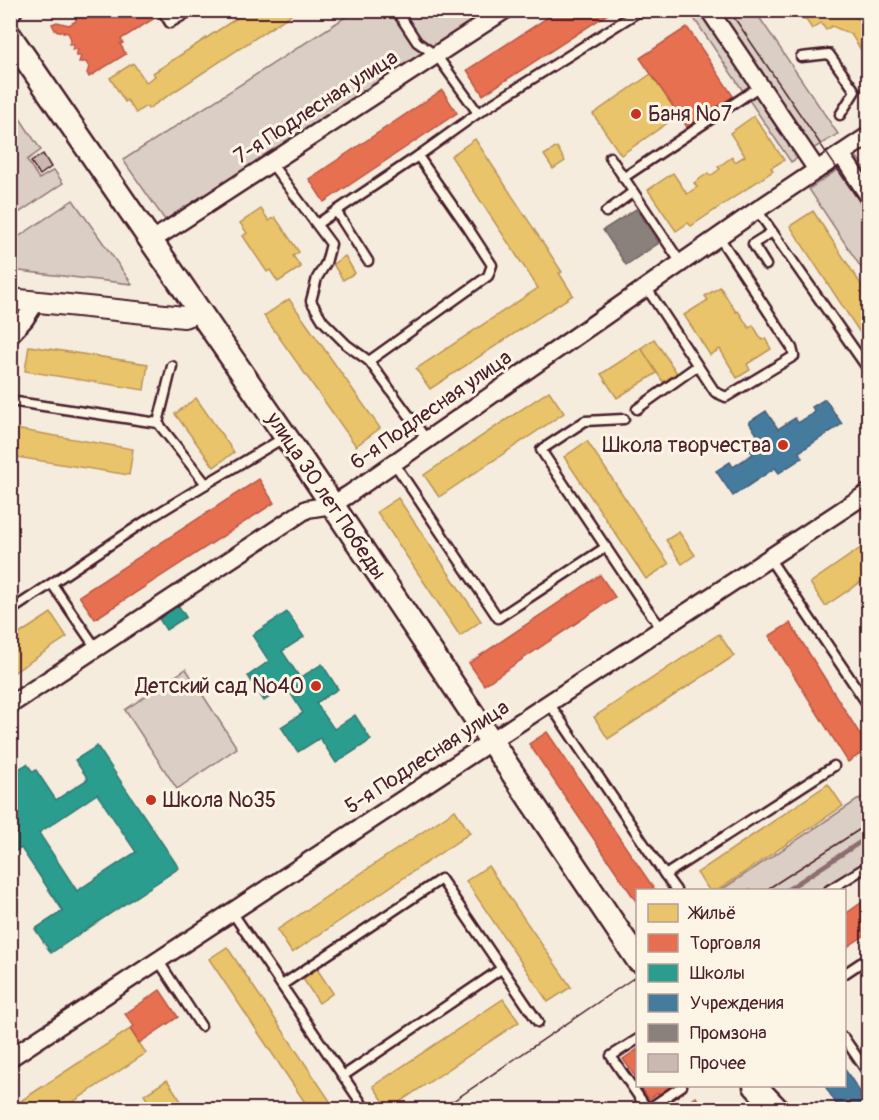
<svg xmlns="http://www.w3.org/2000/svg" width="879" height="1120" font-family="Pangolin,sans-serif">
<rect width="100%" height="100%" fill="#f5ecde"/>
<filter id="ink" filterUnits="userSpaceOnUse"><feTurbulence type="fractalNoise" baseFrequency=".0167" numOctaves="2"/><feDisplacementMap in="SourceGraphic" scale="12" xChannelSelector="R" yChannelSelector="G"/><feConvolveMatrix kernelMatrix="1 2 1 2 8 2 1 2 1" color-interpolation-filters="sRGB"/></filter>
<g filter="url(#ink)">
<g fill="#dbcec4" stroke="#927678" stroke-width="1.5">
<path d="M355,11H491L165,220L123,160Z"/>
<path d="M689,11H755L838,134L791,162Z"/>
<path d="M19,117L41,150L27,160L39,179L54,170L63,183L11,218V123Z"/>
<path d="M857,157L868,174V278L809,189Z"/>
<path d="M73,200L132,284L11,270V242Z"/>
<path d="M186,669L237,748L177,789L125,710Z"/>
<path d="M868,793V871L838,890H721Z"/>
</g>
<g fill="#e9c46a" stroke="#b99257" stroke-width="1.5">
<path d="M249,10H298L148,109L146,106L136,113L127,100L125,102L110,78L133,63L146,82L155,76L153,73Z"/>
<path d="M797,10H840L858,19L866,14L868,19V61L851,34L832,26L826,30L821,23L812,29L805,18L803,19Z"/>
<path d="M651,74L679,115L621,155L593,114Z"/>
<path d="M754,116L784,160L771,168L773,171L691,226L688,223L676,231L648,190L673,173L687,194L697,187L694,183L708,173L710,176L720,169L718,167L732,157L735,162L745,156L730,133Z"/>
<path d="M475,139L562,272L559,273L573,295L430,389L416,369L538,288L451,156Z"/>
<path d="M557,147L565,161L553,169L544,155Z"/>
<path d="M261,209L269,221L275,217L299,252L293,256L301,267L278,282L270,270L267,272L243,236L247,233L240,223Z"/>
<path d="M813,211L868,295V345L790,226Z"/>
<path d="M345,256L355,273L343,280L333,264Z"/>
<path d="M720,287L736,312L738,311L749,328L753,325L762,340L765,338L771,349L747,364L750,370L737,378L720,349L710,355L684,315L708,300L705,296Z"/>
<path d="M289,299L380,428L356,446L264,316Z"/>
<path d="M654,339L677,373L663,382L641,348Z"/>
<path d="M29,346L148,364L144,390L25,371Z"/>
<path d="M641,348L657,373L617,398L601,374Z"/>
<path d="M549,391L564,413L439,497L424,475Z"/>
<path d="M196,398L234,452L214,467L175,414Z"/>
<path d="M15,429L133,449L129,475L10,456Z"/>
<path d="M587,441L669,564L646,579L564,457Z"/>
<path d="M398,498L481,621L460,636L377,512Z"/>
<path d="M679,532L695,555L682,564L666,540Z"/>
<path d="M868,543V577L825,606L810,583Z"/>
<path d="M51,613L67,637L10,675V640Z"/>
<path d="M719,634L734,656L608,739L594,717Z"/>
<path d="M828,784L843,806L718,890H709L697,873Z"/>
<path d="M455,810L470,833L292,953L277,930Z"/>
<path d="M488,866L571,987L548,1002L466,881Z"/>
<path d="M227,947L336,1110H310L209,959Z"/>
<path d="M317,969L333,993L319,1003L303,979Z"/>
<path d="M503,999L519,1022L389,1109L373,1086Z"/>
<path d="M130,1029L146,1053L61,1110H10V1108Z"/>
<path d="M167,1080L187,1110H154L144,1095Z"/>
</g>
<g fill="#e76f51" stroke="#b85746" stroke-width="1.5">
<path d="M87,10H154L158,16L121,39L123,43L120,44L126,54L89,77L87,73L89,67L86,62H79L81,56H76L78,49L72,50L74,44H69L71,39L68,33L55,30L52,24L57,22L69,25L76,21V15L82,17V11L87,14Z"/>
<path d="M559,10H614L483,95L467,70Z"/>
<path d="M687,27L733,96L687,127L640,58Z"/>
<path d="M442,90L457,113L324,202L309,179Z"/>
<path d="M259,479L274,503L95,619L79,596Z"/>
<path d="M600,575L615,597L484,685L469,663Z"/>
<path d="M790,623L868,747V749L848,762L769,636Z"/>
<path d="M547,732L655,890H638V904L529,744Z"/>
<path d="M868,898V933L844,949V915Z"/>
<path d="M160,990L178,1017L139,1043L130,1029L134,1026L125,1014Z"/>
<path d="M638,1049V1081L623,1059Z"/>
<path d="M640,1086H675L660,1096L658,1093L649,1099Z"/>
<path d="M696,1097L704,1110H678Z"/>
</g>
<g fill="#2a9d8f" stroke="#347771" stroke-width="1.5" fill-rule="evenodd">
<path d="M178,605L186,617L166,630L158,617Z"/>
<path d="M287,612L304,637L282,651L300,678L322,664L338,689L316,703L334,729L355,715L371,740L336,763L320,738L298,752L281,727L303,713L286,686L264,701L248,676L269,661L252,635Z"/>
<path d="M97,746L179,868L51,953L35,929L63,911L21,848L10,855V774L27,764L33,772L36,770L56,800L88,779L75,760ZM97,794L136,852L77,891L39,833Z"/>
</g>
<g fill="#457b9d" stroke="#465f7b" stroke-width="1.5">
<path d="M825,399L842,424L799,452L802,458L779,473L775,468L733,496L716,471L730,462L733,467L753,454L749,449L761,441L749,422L766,411L778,429L795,418L798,423L815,412L812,407Z"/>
<path d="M844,1068L868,1104V1110H840L825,1086H844Z"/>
</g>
<path fill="#8a817c" stroke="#776464" stroke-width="1.5" d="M636,209L659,243L626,265L603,230Z"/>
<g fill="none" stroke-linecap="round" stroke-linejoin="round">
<path stroke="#8c6e70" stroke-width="4.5" d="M787,890L868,837"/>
</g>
<path fill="#cab9b1" stroke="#4a1f2b" stroke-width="1.5" d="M43,154L51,167L40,175L31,162Z"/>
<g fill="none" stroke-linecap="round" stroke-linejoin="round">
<g stroke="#4a1f2b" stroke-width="13">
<g id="service">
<path d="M162,10L170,23L192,10"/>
<path d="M396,10L417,42L437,56L478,113"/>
<path d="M801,57L829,54L855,91L840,115"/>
<path d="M610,157L681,263"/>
<path d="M271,163L331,244L326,263L317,278L311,301L323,321L347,345L369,361L427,440"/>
<path d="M623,178L760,86"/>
<path d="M757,210L868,369"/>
<path d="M336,211L368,261"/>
<path d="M606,212L633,192"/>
<path d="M317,224L418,156"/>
<path d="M766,265L753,244L772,232"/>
<path d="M646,287L715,392L726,397L794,356L792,348L719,237"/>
<path d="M369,361L488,276L492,265L468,228L418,156L478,113L641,10"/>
<path d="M10,401L158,423"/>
<path d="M637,409L697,366"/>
<path d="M624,419L585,421L541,450L645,606L662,629"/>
<path d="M394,463L498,618L606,547"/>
<path d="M206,484L285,437"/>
<path d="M769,558L868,705"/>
<path d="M52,584L96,648"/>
<path d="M10,611L147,520L206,484L158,423L172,366"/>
<path d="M549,703L665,875L834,766"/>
<path d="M665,875L676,890"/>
<path d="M829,890L868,866"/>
<path d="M232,912L366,1110"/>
<path d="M158,960L201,1026"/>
<path d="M844,974L868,958"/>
<path d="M282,985L441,879L538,1022"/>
<path d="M844,1038L868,1073"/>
<path d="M638,1039L611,1056L648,1110"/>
<path d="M343,1076L501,969"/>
<path d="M648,1109L682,1086"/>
</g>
</g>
<g stroke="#4a1f2b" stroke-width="21">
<g id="minor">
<path d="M709,10L817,170"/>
<path d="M10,12L14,10"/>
<path d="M841,154L868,195"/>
<path d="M151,241L505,10"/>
<path d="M10,335L25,319L36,302"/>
<path d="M10,705L307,509L332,505L348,495L757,210L868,136"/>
<path d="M10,1058L868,493"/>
</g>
</g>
<g stroke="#4a1f2b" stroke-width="24">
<path id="tertiary" d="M10,299L184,317L200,311"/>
</g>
<g stroke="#4a1f2b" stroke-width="27">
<g id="secondary">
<path d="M10,36L315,479L638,960"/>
<path d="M755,1086L778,1110"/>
</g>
</g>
<use href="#service" stroke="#fcf5e5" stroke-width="8"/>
<use href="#minor" stroke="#fcf5e5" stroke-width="16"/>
<use href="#tertiary" stroke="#fcf5e5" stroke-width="20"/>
<use href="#secondary" stroke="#fcf5e5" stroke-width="22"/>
<g stroke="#4a1f2b" stroke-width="1.5">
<path d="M729,10L868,214"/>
<path d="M766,890L868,824"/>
<path d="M440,1110L638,975"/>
</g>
</g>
</g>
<g fill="#c8321e" stroke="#fcf5e5" stroke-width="2">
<circle cx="636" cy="114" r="6"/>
<circle cx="783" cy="445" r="6"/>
<circle cx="316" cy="686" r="6"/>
<circle cx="151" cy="800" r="6"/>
</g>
<g text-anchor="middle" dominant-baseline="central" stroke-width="6" stroke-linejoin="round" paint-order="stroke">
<g font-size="21" fill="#4a1f2b" stroke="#fcf5e5">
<text transform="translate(316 107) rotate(-33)">7-я Подлесная улица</text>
<text transform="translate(431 410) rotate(-35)">6-я Подлесная улица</text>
<text transform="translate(326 496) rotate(56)">улица 30 лет Победы</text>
<text transform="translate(427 757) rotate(-33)">5-я Подлесная улица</text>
</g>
<g font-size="21" fill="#4a1f2b" stroke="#fcf5e5" text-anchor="start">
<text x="648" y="114">Баня №7</text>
<text x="771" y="445" text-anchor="end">Школа творчества</text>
<text x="304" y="686" text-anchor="end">Детский сад №40</text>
<text x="163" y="800">Школа №35</text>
</g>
</g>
<rect width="879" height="1120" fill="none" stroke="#fcf5e5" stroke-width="36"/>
<rect x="18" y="18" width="843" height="1084" fill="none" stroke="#4a1f2b" stroke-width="2" filter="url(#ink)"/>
<rect x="636" y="889" width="210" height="198" fill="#fcf5e5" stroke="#b59f9b" stroke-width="1.5"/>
<rect x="648" y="904" width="30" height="18" fill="#e9c46a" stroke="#b59f9b" stroke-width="1.5"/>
<text x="690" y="919" font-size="18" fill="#4a1f2b">Жильё</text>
<rect x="648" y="934" width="30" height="18" fill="#e76f51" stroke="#b59f9b" stroke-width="1.5"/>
<text x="690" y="949" font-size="18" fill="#4a1f2b">Торговля</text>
<rect x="648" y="964" width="30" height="18" fill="#2a9d8f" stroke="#b59f9b" stroke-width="1.5"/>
<text x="690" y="979" font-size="18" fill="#4a1f2b">Школы</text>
<rect x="648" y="994" width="30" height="18" fill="#457b9d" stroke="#b59f9b" stroke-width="1.5"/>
<text x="690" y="1009" font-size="18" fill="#4a1f2b">Учреждения</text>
<rect x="648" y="1024" width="30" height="18" fill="#8a817c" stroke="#b59f9b" stroke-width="1.5"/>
<text x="690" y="1039" font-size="18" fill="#4a1f2b">Промзона</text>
<rect x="648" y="1054" width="30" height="18" fill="#cab9b1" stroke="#b59f9b" stroke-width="1.5"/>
<text x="690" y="1069" font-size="18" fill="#4a1f2b">Прочее</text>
</svg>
